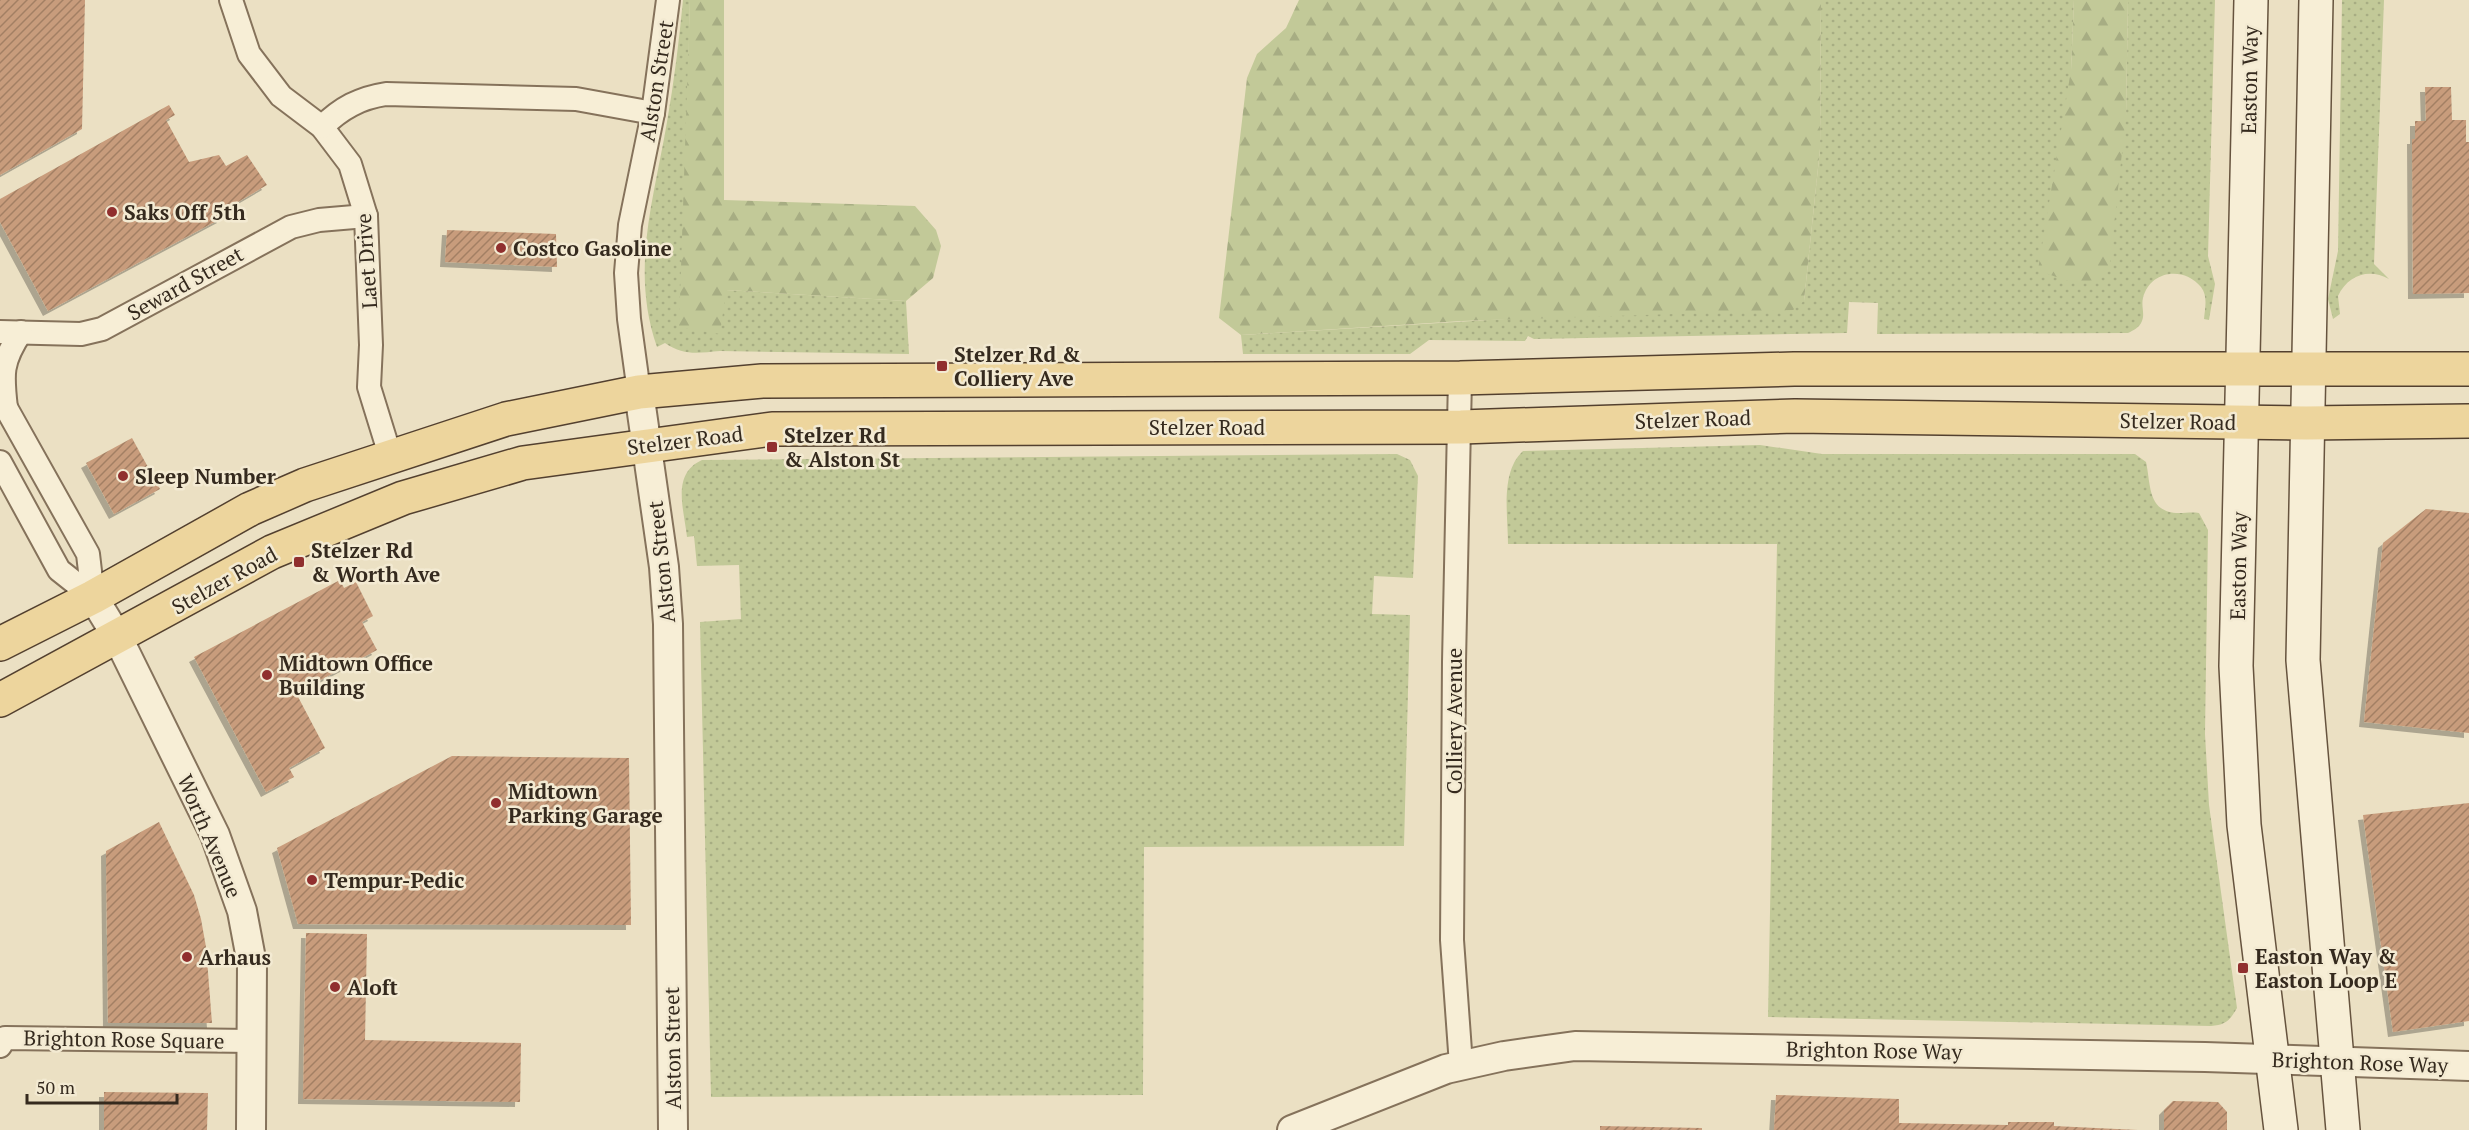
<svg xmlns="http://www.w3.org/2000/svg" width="2469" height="1130" font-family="'PT Serif',serif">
<defs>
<pattern id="grass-dots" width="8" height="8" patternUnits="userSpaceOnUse" patternTransform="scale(1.5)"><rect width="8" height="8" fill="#c2c998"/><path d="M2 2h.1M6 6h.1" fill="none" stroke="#a7ad83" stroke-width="1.8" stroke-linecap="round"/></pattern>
<pattern id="forest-firs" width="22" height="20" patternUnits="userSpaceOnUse" patternTransform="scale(1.5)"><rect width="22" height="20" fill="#c2c998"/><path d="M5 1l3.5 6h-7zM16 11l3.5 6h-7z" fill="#a7ad83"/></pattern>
<pattern id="building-hatch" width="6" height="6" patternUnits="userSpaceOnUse" patternTransform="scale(1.5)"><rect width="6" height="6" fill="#c89c7b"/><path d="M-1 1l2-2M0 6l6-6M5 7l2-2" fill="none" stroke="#a37f64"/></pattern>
<filter id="shadow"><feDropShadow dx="-5" dy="5" stdDeviation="0" flood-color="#0004"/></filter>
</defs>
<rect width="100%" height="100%" fill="#ebe0c3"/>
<g fill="url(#grass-dots)">
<path d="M683,0H690L686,158L726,290L906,301L909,354L720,351C698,353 684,356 665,343L657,347C630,270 654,199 667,122C674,82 679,41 683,0Z"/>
<path d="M1821,0H2074L2071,70L2126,116L2128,0H2215L2208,256L2215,284L2209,320L2204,319C2205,308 2208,296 2201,287C2184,266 2150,270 2143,298C2141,306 2145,314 2142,321C2139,328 2134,330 2128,333L1877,334L1878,303L1849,302L1847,333L1534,339L1528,336L1525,341L1429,340L1410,354H1243L1241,335L1804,301L1820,149Z"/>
<path d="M2342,0H2384L2374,264L2389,279C2369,268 2348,275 2338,296L2340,314L2333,319L2328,299L2338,251Z"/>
<path d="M1760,445L1822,454H2135L2146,462C2151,484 2147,513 2179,513C2186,513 2192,512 2199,513L2208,530L2205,734L2209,805L2237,1008C2230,1020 2226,1025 2211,1026L1768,1017L1777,544H1508C1508,515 1500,472 1523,451Z"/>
<path d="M1397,454L1410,460L1418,476L1413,578L1374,576L1372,614L1410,615L1404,846L1144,847L1143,1095L711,1097L700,622L741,619L739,565L697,566L694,536L687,537C684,509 671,474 702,460Z"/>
</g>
<g fill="url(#forest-firs)">
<path d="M690,0H724V200L915,206L936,230L941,246L933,278L906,301L726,290L720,334L679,327Z"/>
<path d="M1299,0H1821L1820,149L1804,301L1793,310L1462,321L1241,335L1219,318L1247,78L1257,54L1286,28Z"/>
<path d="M2074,0H2128L2126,116L2109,271C2084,291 2065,280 2038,270L2071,70Z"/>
</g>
<g fill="url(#building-hatch)" filter="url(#shadow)">
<path d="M0,0H85L82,129L0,175Z"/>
<path d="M2425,87H2451L2452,120H2466V142H2469V293L2413,294L2412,139H2415V121H2426Z"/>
<path d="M169,105L175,115L166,120L189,162L219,155L226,166L247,155L267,185L219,213L222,218L48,311L0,222V199Z"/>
<path d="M447,230L556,234L557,267L445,262Z"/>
<path d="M132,438L160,489L114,514L86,463Z"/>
<path d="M2426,509L2469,513V733L2364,722L2383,543Z"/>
<path d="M340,580L344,588L356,582L373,616L362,622L377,650L296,693L325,748L289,768L294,777L266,792L194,657Z"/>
<path d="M452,756L629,758L631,925L298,924L277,848Z"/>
<path d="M2469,803V1021L2393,1032L2363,815Z"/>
<path d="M159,822L194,895L201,919L206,947L212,1023H108L106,851Z"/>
<path d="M306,933L367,934L365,1040L521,1043L520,1102L303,1099Z"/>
<path d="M104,1092L208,1093L207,1130H104Z"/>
<path d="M1776,1095L1899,1099V1123L2008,1125V1122H2054V1126L2138,1130H1774Z"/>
<path d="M2173,1101L2218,1102L2227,1112V1130H2164V1110Z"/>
<path d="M1600,1126L1702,1128V1130H1600Z"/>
</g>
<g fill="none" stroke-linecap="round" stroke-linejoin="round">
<g stroke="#85725b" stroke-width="26">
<g id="minor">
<path d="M231,0L249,54L281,96L322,127L350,164L366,216L371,345L369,387L390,455"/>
<path d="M322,127C341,108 360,98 386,94L576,99L653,113"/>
<path d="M0,332L81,334L102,329L291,227L319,220L366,216"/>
<path d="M1460,378L1454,662L1452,940L1461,1065"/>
<path d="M639,392L629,319L626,273L630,225L653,113L668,0"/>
<path d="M0,397L88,554L93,597"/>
<path d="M6,408C2,374 1,362 21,332"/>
<path d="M0,462L59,570L93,597"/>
<path d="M0,1046L5,1038L252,1041"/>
</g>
</g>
<g stroke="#85725b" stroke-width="32">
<g id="tertiary">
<path d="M639,392L664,567L668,624L673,1130"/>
<path d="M93,597L118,638L215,835L242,911L252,964L251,1130"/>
<path d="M1292,1130L1446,1069L1504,1056L1575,1046L2205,1057L2469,1066"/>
</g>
</g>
<g stroke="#66533e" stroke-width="36">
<g id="secondary">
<path d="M2251,0L2236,666L2244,825L2281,1130"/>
<path d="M2316,0L2303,660L2343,1130"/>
</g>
</g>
<g stroke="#53402f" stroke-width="36">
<g id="primary">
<path d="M0,644L93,597L250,509L305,485L506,419L639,392L762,381L1460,378L1794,369H2469"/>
<path d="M0,700L272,552L403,498L523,463L772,429L1461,427L1795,416L2306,423L2469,421"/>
</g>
</g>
<use href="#minor" stroke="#f7eed6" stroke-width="22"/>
<use href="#tertiary" stroke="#f7eed6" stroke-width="28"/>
<use href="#secondary" stroke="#f7eed6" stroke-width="33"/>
<use href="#primary" stroke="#edd59d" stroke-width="33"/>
</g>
<g fill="#902f2e" stroke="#f3ead2" stroke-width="2">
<circle cx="112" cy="212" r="6"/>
<circle cx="501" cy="248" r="6"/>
<rect x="936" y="360" width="12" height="12" rx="3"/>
<rect x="766" y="441" width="12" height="12" rx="3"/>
<circle cx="123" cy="476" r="6"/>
<rect x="293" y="556" width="12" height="12" rx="3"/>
<circle cx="267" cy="675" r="6"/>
<circle cx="496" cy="803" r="6"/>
<circle cx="312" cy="880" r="6"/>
<circle cx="187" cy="957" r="6"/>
<rect x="2237" y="962" width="12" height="12" rx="3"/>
<circle cx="335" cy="987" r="6"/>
</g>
<g text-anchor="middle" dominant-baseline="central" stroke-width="5" stroke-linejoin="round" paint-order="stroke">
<g font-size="21" fill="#352a1e" stroke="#f3ead2">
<text transform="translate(2249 80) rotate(-89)">Easton Way</text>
<text transform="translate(656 81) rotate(-81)">Alston Street</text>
<text transform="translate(366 261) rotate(-94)">Laet Drive</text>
<text transform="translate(185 283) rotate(-29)">Seward Street</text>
<text transform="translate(1693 419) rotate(-2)">Stelzer Road</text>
<text transform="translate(2178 421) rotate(1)">Stelzer Road</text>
<text x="1207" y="427">Stelzer Road</text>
<text transform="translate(685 440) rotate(-7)">Stelzer Road</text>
<text transform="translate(661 562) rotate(-96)">Alston Street</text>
<text transform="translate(2238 566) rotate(-89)">Easton Way</text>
<text transform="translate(224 580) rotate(-29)">Stelzer Road</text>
<text transform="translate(1454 721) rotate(-90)">Colliery Avenue</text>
<text transform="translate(210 836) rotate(67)">Worth Avenue</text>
<text transform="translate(124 1039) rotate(1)">Brighton Rose Square</text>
<text transform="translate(672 1048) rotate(-91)">Alston Street</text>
<text transform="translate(1874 1050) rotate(1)">Brighton Rose Way</text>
<text transform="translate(2360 1062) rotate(2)">Brighton Rose Way</text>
</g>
<g font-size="21" font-weight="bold" fill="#352a1e" stroke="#f3ead2" text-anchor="start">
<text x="124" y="212">Saks Off 5th</text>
<text x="513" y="248">Costco Gasoline</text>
<text x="954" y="354">Stelzer Rd &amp;<tspan x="954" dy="24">Colliery Ave</tspan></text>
<text x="784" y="435">Stelzer Rd<tspan x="784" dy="24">&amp; Alston St</tspan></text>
<text x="135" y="476">Sleep Number</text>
<text x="311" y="550">Stelzer Rd<tspan x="311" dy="24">&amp; Worth Ave</tspan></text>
<text x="279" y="663">Midtown Office<tspan x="279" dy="24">Building</tspan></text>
<text x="508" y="791">Midtown<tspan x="508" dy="24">Parking Garage</tspan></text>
<text x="324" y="880">Tempur-Pedic</text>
<text x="2255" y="956">Easton Way &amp;<tspan x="2255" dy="24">Easton Loop E</tspan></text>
<text x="199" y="957">Arhaus</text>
<text x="347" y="987">Aloft</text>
</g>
</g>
<path d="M27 1094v9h150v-9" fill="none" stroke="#352a1e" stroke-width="3"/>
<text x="36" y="1094" font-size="18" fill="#352a1e" stroke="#f3ead2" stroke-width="4.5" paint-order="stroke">50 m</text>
</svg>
